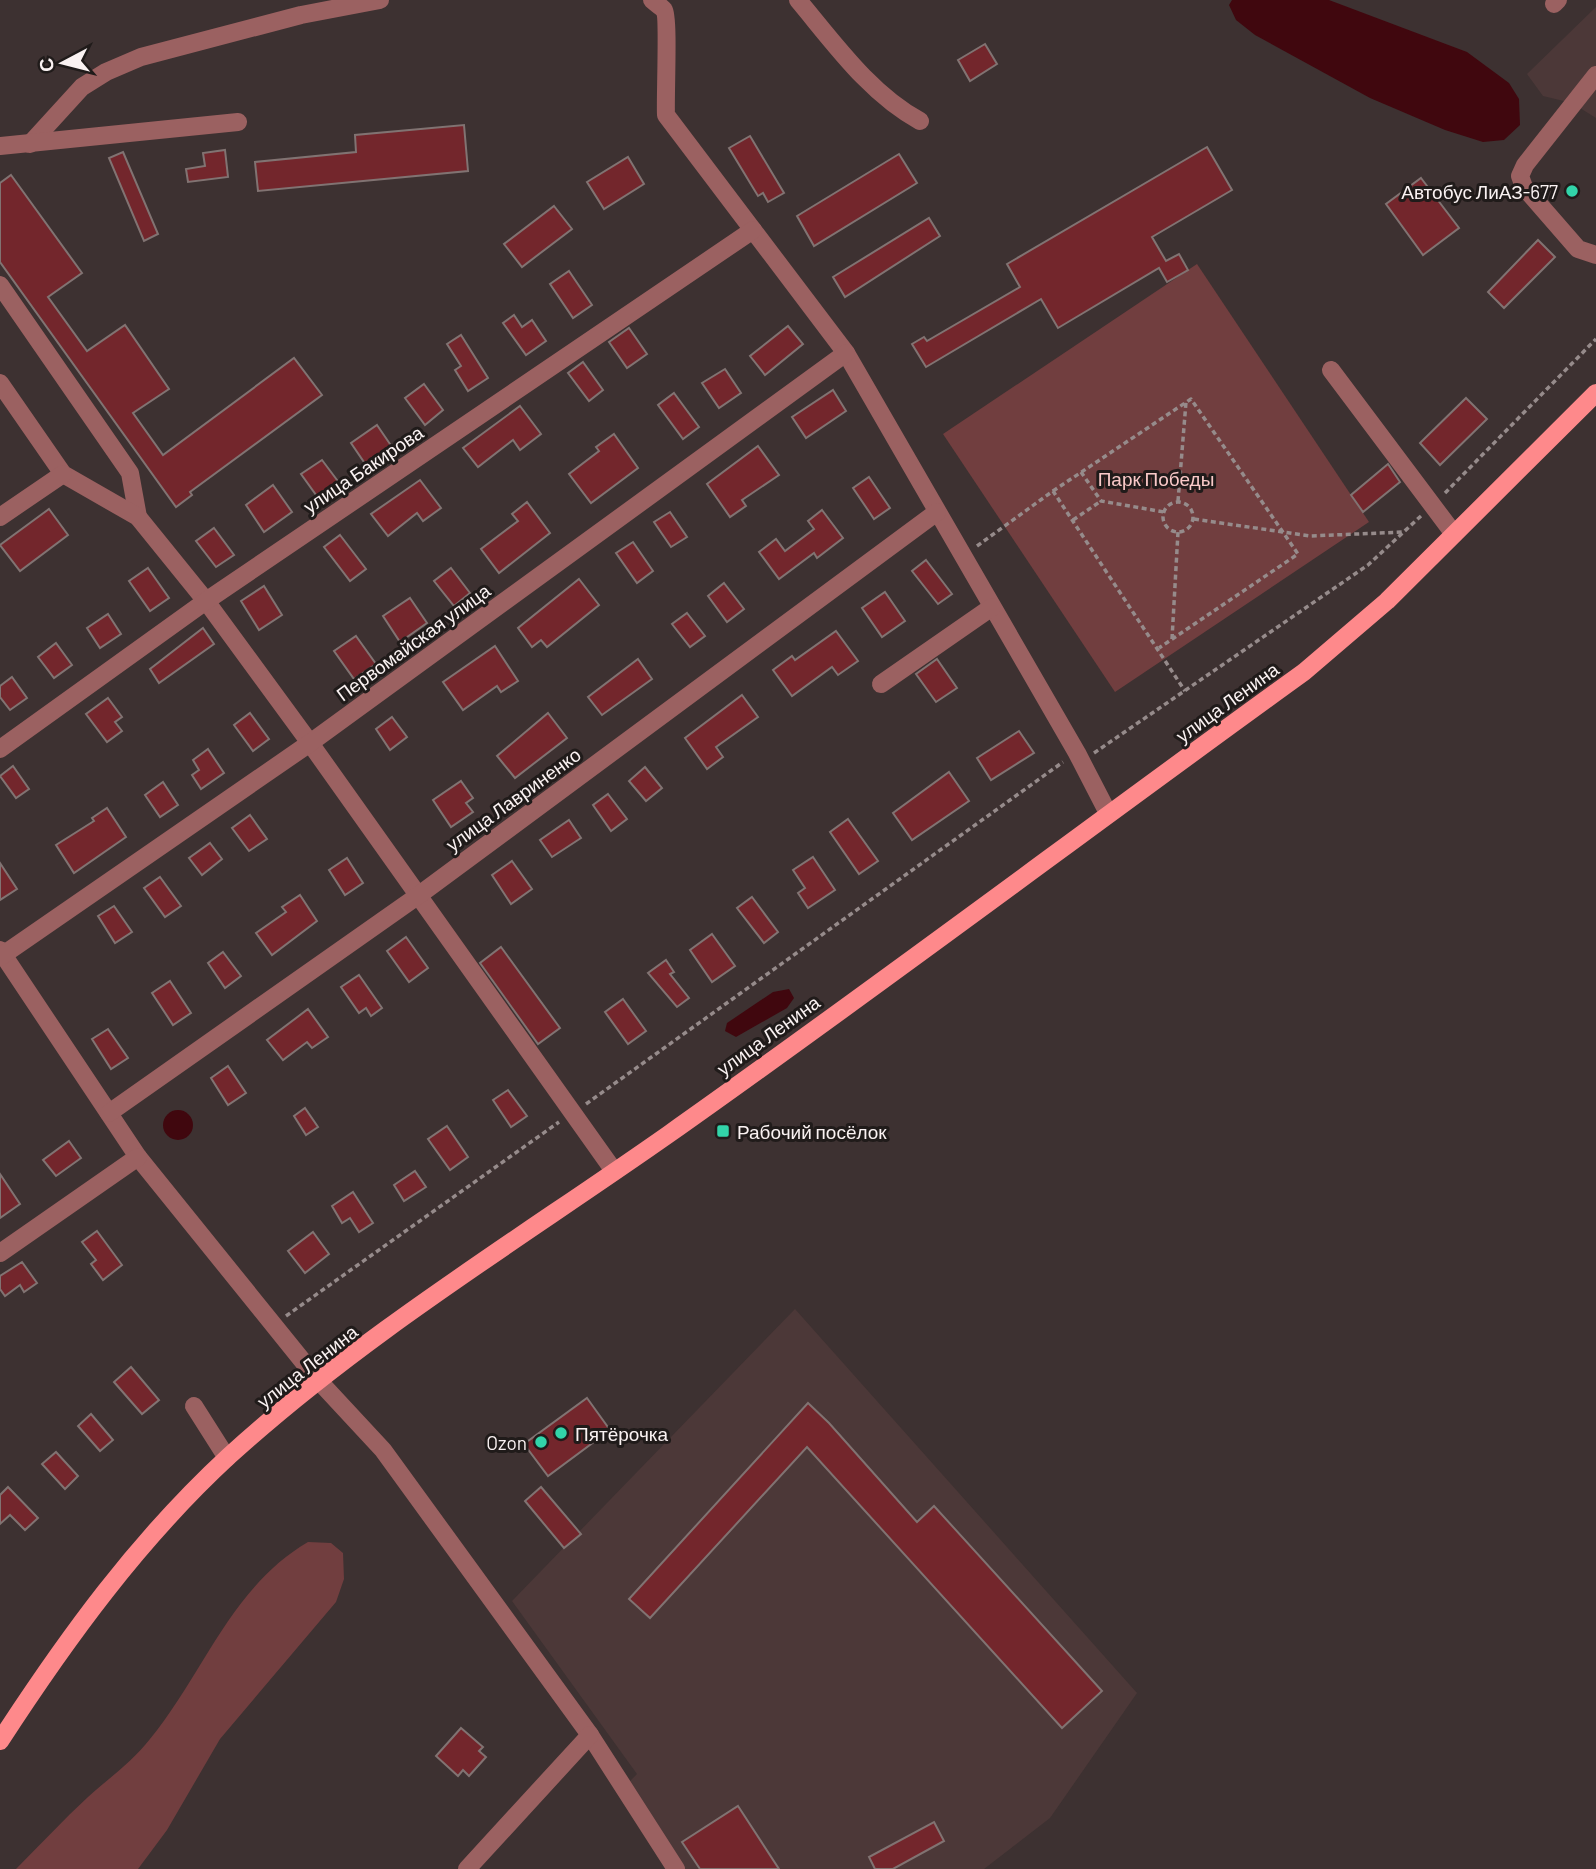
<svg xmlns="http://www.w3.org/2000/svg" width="1596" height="1869" font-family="Barlow,sans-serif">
<rect width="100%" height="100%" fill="#3d3131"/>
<g fill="#4c3838">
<path d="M1596,7V118L1572,103L1543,96L1527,74Z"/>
<path d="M795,1309L1137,1693L1050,1818L984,1869H683L627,1784L637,1774L512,1601Z"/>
</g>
<g fill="#713e3f">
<path d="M1197,264L1369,522L1115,692L943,434Z"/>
<path d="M308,1542L331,1543L343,1553L344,1579L336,1602L220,1739L167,1830L138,1869H16C40,1845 63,1820 88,1797C108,1779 133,1761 150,1739C204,1673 231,1587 308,1542Z"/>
</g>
<g fill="#40070e">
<path d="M1232,0H1329L1467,52L1509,83L1519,99L1520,125L1504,140L1483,142L1445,130L1370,98L1255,35L1236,20L1229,5Z"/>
<path d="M789,989L794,998L787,1008L736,1037L725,1031L727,1023L773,992Z"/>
<circle cx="178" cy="1125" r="15"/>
</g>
<g fill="#73262c" stroke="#817372" stroke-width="2">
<path d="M985,44L997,64L970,81L958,60Z"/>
<path d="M464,125L468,171L258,191L255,162L356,152L355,135Z"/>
<path d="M750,136L784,193L768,202L763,193L758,196L729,148Z"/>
<path d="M1207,147L1232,190L1152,237L1166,261L1179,254L1188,270L1167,282L1159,268L1058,328L1041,299L926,367L912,344L924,337L927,341L1020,287L1007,264Z"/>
<path d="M225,150L228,177L188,182L186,169L205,166L203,153Z"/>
<path d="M123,152L158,234L144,241L109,158Z"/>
<path d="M899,154L917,183L814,246L797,216Z"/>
<path d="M628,157L644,184L604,209L587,182Z"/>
<path d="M11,175L82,273L48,297L87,351L125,325L169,389L133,413L163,455L294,358L322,395L190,492L192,495L176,507L0,262V183Z"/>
<path d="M1421,178L1459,228L1423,255L1386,204Z"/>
<path d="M554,206L572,229L522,267L504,244Z"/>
<path d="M929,218L940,236L845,297L833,277Z"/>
<path d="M1538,240L1555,257L1504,308L1488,292Z"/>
<path d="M569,271L592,305L573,318L550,284Z"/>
<path d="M514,315L522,327L532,320L546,341L526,355L503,323Z"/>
<path d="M788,326L803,344L765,375L750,356Z"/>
<path d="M629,328L647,354L627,368L609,342Z"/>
<path d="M461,335L488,378L468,391L455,370L461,366L447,344Z"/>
<path d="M583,362L603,390L589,401L568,373Z"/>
<path d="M725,369L741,393L719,408L702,383Z"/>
<path d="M424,384L443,410L425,425L405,398Z"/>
<path d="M833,390L846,411L806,438L792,417Z"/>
<path d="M674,393L699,427L683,439L658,405Z"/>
<path d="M1466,398L1487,419L1440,465L1420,443Z"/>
<path d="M520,406L541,434L520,450L513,440L478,467L463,448Z"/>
<path d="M377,425L392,447L366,465L351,443Z"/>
<path d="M614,434L638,468L591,503L569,474L599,451L596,447Z"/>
<path d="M758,446L779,475L742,500L746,506L730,517L707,484Z"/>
<path d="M322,460L340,484L319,499L301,474Z"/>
<path d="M1388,464L1400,482L1363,512L1351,495Z"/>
<path d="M869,477L890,508L874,519L853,488Z"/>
<path d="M420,480L441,508L423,521L417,513L388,536L371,514Z"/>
<path d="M273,485L292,512L264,532L246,505Z"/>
<path d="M527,502L550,533L499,573L481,549L518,521L512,514Z"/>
<path d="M49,509L68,535L20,571L0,545Z"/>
<path d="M822,510L843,538L817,558L814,553L779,579L759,552L776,539L785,551L814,529L808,521Z"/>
<path d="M670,512L687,537L671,547L654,522Z"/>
<path d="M214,528L234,555L216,567L196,541Z"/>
<path d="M340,535L366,569L350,581L324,547Z"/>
<path d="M633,542L653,571L637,583L616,553Z"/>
<path d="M926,560L952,594L938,604L912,571Z"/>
<path d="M148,568L169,598L150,611L129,581Z"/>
<path d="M451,568L470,593L454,606L434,581Z"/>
<path d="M579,579L599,605L547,647L541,640L532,647L518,628Z"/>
<path d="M724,583L744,609L727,622L708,596Z"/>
<path d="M264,586L282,615L259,630L241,601Z"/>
<path d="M885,592L905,621L882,637L862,608Z"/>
<path d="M410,598L427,623L400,642L383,616Z"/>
<path d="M687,613L705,636L690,647L672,624Z"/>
<path d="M108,614L121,634L100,648L87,628Z"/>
<path d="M203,628L214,644L159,683L150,669Z"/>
<path d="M836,631L858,661L838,675L832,667L792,696L773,670L792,656L795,660Z"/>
<path d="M356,636L376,664L354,679L334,651Z"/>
<path d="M56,643L72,665L54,678L38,657Z"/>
<path d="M495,646L518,681L501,692L497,686L463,710L443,682Z"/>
<path d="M638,659L652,679L602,715L588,697Z"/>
<path d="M937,659L957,688L936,702L916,674Z"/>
<path d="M12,677L27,698L10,710L0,697V686Z"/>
<path d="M742,695L758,717L716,747L723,757L707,769L685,738Z"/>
<path d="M108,698L122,717L115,722L122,731L107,742L86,714Z"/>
<path d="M250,713L269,739L253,751L234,725Z"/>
<path d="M548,713L567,738L515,778L497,756Z"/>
<path d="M392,717L407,737L390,750L376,729Z"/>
<path d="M1019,731L1034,753L991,780L977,758Z"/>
<path d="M208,749L224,773L201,789L192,775L199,770L193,760Z"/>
<path d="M13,766L29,789L16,798L0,776Z"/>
<path d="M645,767L662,788L646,801L629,781Z"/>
<path d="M949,772L969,801L912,840L893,813Z"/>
<path d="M461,781L473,798L466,803L473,812L451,827L433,800Z"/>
<path d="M163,782L178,805L160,817L145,795Z"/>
<path d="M608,794L627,819L611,831L593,805Z"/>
<path d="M107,808L126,837L74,873L56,845L94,821L92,818Z"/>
<path d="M250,815L267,839L249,851L232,828Z"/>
<path d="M848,819L878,861L859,874L830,832Z"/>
<path d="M569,820L581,838L552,857L540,840Z"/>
<path d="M210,843L222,859L202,875L189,858Z"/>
<path d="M813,857L835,890L808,908L798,893L805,888L793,870Z"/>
<path d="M347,858L363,883L345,895L329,870Z"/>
<path d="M512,861L532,889L511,904L492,875Z"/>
<path d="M0,863L17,889L0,900Z"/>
<path d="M160,877L181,906L165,917L144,888Z"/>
<path d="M300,895L317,921L272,955L256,933L286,912L282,907Z"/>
<path d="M752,897L778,932L764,943L737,908Z"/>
<path d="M114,906L132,932L115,943L98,916Z"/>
<path d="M712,934L735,966L712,982L690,950Z"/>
<path d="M406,937L428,968L409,982L387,951Z"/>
<path d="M501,947L560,1028L538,1044L480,963Z"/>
<path d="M223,952L241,976L225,988L208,963Z"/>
<path d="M666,960L674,972L670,974L689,998L677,1007L648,973Z"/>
<path d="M359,975L382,1008L371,1016L366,1008L359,1013L341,987Z"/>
<path d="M170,981L191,1013L173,1025L152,993Z"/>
<path d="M623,999L646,1031L628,1044L605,1012Z"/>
<path d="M308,1009L328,1037L312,1048L307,1042L283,1060L267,1040Z"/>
<path d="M108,1029L128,1058L111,1069L92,1039Z"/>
<path d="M228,1066L246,1093L228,1105L211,1078Z"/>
<path d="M508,1090L527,1116L511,1127L493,1100Z"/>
<path d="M305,1108L318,1127L306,1135L294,1116Z"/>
<path d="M447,1126L468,1157L450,1170L428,1139Z"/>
<path d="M69,1141L81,1158L56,1176L43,1160Z"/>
<path d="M415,1171L426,1187L404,1201L394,1185Z"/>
<path d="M0,1174L20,1204L0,1218Z"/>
<path d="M353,1192L373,1223L359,1232L350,1218L342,1223L332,1206Z"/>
<path d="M97,1231L122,1265L103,1280L91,1264L96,1260L82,1242Z"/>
<path d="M313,1232L329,1254L305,1273L288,1251Z"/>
<path d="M22,1262L37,1283L24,1292L20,1285L5,1296L0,1289V1276Z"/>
<path d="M131,1367L159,1400L142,1414L114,1382Z"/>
<path d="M587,1398L610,1430L548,1476L524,1444Z"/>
<path d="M808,1403L829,1423L917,1522L934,1506L1102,1691L1062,1728L807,1447L650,1618L629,1599Z"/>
<path d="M91,1414L113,1440L100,1451L78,1426Z"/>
<path d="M56,1452L78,1476L65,1489L42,1464Z"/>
<path d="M8,1487L38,1518L25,1530L10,1515L0,1524V1495Z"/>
<path d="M541,1487L581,1534L564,1548L525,1501Z"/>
<path d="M461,1728L483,1747L479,1751L486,1757L469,1776L463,1770L458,1776L436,1756Z"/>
<path d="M738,1806L779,1869H700L682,1842Z"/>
<path d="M934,1822L944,1841L893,1869H875L869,1857Z"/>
</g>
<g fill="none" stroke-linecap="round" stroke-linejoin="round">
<g stroke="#968b8b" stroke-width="3.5" stroke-dasharray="5 3.5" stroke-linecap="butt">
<path d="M1081,472L1101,501L1164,512"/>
<path d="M1053,491L1191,399L1298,554L1159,648"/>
<path d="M1445,493L1596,339"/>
<path d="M1178,501L1186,402"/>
<circle cx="1178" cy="517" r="15"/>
<path d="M1194,519L1310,536L1404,532"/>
<path d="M1073,520L1101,501"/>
<path d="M977,546L1053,491L1185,691"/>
<path d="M1172,639L1178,532"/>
<path d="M1094,753L1368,565L1422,515"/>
<path d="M586,1104L1063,762"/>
<path d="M286,1316L559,1122"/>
</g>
<g stroke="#9b6161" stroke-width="18">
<path d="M652,0C655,3 662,7 664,10C669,17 665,99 666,115L846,353L1077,753L1108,813"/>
<path d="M798,0C834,43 870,94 920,121"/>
<path d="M1554,4L1558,0"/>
<path d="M1596,75L1525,165L1520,176L1524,187L1578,249L1596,255"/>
<path d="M30,144L82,87L106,72L141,57L301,15L380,0"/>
<path d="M0,146L238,122"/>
<path d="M0,285L130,473L138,517"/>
<path d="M1331,370L1454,534"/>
<path d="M0,383L63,474L138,517L206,601L310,743L614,1171"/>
<path d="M0,517L63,474"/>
<path d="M881,684L992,607"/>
<path d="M0,749L206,601L753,230"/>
<path d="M0,950L138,1157L318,1380L383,1450L590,1735L676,1869"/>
<path d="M0,957L310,743L846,353"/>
<path d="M109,1113L419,895L937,512"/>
<path d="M0,1253L138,1157"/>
<path d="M194,1406L227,1458"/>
<path d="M467,1869L590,1735"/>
</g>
<path stroke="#fe898b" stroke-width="18" d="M0,1741C67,1638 138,1540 229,1456C363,1334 521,1238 669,1134C883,983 1092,825 1304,672L1387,601L1596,393"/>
</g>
<g fill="#32d4a9" stroke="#201b1a" stroke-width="2.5">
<circle cx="1572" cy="191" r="7"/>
<rect x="716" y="1124" width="14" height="14" rx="3.5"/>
<circle cx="561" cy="1433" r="7"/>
<circle cx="541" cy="1442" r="7"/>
</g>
<g text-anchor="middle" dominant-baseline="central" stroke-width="6" stroke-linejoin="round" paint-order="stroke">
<g font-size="19" fill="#faf2f2" stroke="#201b1a" text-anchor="end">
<text x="1558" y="191">Автобус ЛиАЗ-677</text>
<text x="737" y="1131" text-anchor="start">Рабочий посёлок</text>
<text x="575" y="1433" text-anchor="start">Пятёрочка</text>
<text x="527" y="1442">Ozon</text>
</g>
<g font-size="19" fill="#faf2f2" stroke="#201b1a">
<text transform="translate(363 469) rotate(-34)">улица Бакирова</text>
<text transform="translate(413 642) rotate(-36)">Первомайская улица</text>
<text transform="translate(1227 702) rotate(-36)">улица Ленина</text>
<text transform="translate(513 799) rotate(-36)">улица Лавриненко</text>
<text transform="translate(768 1035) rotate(-36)">улица Ленина</text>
<text transform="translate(307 1366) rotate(-38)">улица Ленина</text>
</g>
<g font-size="19" fill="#f9c9c8" stroke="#201b1a">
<text x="1156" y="478">Парк Победы</text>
</g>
</g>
<g transform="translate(63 63) rotate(263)" stroke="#201b1a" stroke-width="5" paint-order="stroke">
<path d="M0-5L12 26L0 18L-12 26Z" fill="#faf2f2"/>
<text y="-10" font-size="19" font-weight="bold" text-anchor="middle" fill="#faf2f2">С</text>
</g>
</svg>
